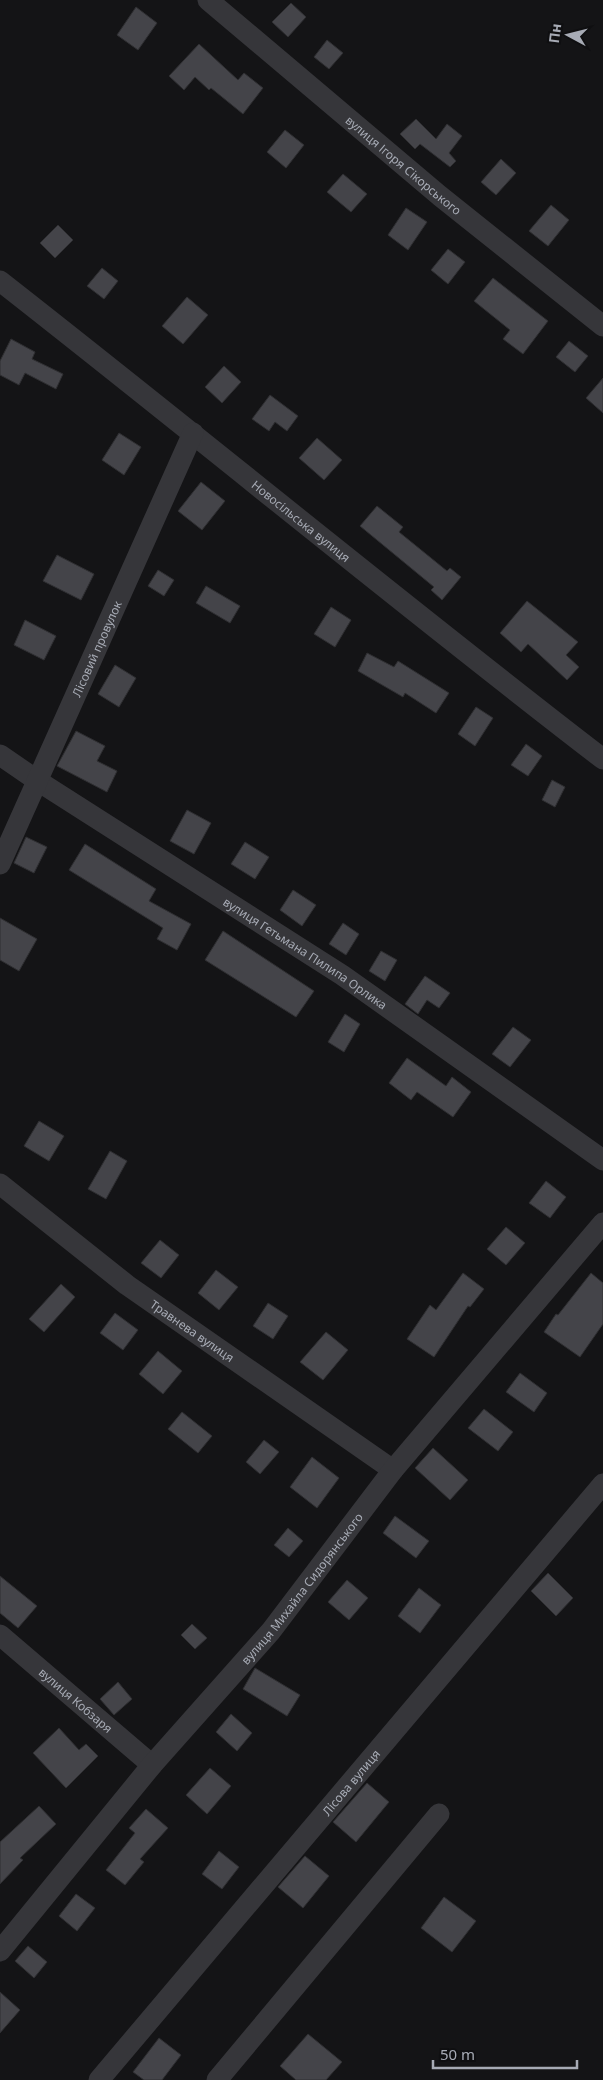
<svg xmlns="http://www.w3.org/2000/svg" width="603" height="2080" font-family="'Noto Sans',sans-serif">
<rect width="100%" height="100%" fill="#141416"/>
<g fill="#444449" stroke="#2f2f32">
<path d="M291,3L306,17L288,37L272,22Z"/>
<path d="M136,7L157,23L138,50L117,35Z"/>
<path d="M327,40L343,53L329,69L314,57Z"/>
<path d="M199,44L238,80L244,73L263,88L243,114L211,88L209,90L195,77L184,90L169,76Z"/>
<path d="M416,119L436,139L447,124L462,136L449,153L456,161L450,167L420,144L415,149L400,134Z"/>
<path d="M285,130L304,145L286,168L267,152Z"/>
<path d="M501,159L516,173L496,195L481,182Z"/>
<path d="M343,174L367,194L351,212L327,192Z"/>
<path d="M551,205L569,220L548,246L529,231Z"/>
<path d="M406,208L427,222L408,250L388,235Z"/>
<path d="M58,225L73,240L55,258L40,243Z"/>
<path d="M448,249L465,262L448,284L431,270Z"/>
<path d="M102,268L118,281L104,299L87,286Z"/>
<path d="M493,278L548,321L523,354L503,339L510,330L474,301Z"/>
<path d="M187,297L208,315L183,344L162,326Z"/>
<path d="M11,339L35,352L32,359L63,374L56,389L25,373L19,385L0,375V361Z"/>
<path d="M569,341L588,356L575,372L556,357Z"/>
<path d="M224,366L241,382L222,403L205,387Z"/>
<path d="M603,378V413L586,398Z"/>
<path d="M270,395L298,416L287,431L275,422L269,431L252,419Z"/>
<path d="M119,433L141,447L124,475L102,460Z"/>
<path d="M317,438L342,460L324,480L299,458Z"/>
<path d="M201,482L225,501L202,530L178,511Z"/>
<path d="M377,506L403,527L399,532L447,571L450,568L461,577L442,600L431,590L434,587L360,526Z"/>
<path d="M57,555L94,574L81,600L43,581Z"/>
<path d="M158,570L174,580L164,596L148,586Z"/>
<path d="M206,586L240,606L230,623L196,603Z"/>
<path d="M527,601L578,642L566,655L579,667L567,680L528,644L521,652L500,633Z"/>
<path d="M331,607L351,620L335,647L314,634Z"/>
<path d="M25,620L56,636L44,660L14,645Z"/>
<path d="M367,653L394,667L398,661L449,693L436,713L405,693L403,697L358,671Z"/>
<path d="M115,665L136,678L119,707L98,694Z"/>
<path d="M476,707L493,718L475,746L458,734Z"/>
<path d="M76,731L105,746L97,761L117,771L107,792L57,766Z"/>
<path d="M526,744L542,756L528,776L511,765Z"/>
<path d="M552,780L565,787L555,807L542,800Z"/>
<path d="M187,810L211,823L194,854L170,841Z"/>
<path d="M26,837L47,847L34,873L14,863Z"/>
<path d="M245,842L269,857L255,879L231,864Z"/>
<path d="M85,844L156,889L149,901L191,924L177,950L157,939L163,928L69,870Z"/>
<path d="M293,890L316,905L302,926L280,910Z"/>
<path d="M0,918L37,939L19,971L0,960Z"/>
<path d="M343,923L359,934L346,955L329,944Z"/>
<path d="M223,931L314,991L296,1017L205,960Z"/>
<path d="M381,951L397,960L385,981L369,971Z"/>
<path d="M425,976L450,993L439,1008L427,1000L418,1014L405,1004Z"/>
<path d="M345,1014L360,1024L344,1052L328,1042Z"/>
<path d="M513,1027L531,1040L510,1067L492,1054Z"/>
<path d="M407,1058L446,1086L452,1077L471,1092L453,1117L417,1092L411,1100L389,1083Z"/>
<path d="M39,1121L64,1136L49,1161L24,1146Z"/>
<path d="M110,1151L127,1161L106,1199L88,1189Z"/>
<path d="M546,1181L566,1197L550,1218L529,1203Z"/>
<path d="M506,1227L525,1243L506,1265L487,1249Z"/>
<path d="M160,1240L179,1255L161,1278L141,1263Z"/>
<path d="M216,1270L238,1287L219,1310L198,1293Z"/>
<path d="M463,1273L484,1289L470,1307L468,1306L434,1357L407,1339L430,1305L436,1310Z"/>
<path d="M591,1273L603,1283V1324L580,1357L544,1332L556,1314L558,1315Z"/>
<path d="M61,1284L75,1297L44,1332L29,1319Z"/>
<path d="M268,1303L288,1316L273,1339L253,1326Z"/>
<path d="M115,1313L138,1330L123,1350L100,1333Z"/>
<path d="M326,1332L348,1350L323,1380L300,1362Z"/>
<path d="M158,1351L182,1371L163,1394L139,1374Z"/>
<path d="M520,1373L547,1393L534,1412L506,1392Z"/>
<path d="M484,1409L513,1432L498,1451L468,1428Z"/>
<path d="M182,1412L212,1436L198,1453L168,1429Z"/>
<path d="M264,1440L279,1452L260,1474L246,1462Z"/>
<path d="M433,1448L468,1480L450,1500L415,1468Z"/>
<path d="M312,1457L339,1478L317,1508L290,1487Z"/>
<path d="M395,1516L429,1541L416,1558L383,1533Z"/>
<path d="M288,1528L303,1541L289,1557L274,1545Z"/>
<path d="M548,1573L573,1598L556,1616L531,1591Z"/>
<path d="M0,1576L37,1606L18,1628L0,1613Z"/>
<path d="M347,1580L368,1598L349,1620L328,1602Z"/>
<path d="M419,1588L441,1605L420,1633L398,1616Z"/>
<path d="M192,1624L207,1638L195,1649L181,1635Z"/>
<path d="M255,1668L300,1695L287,1716L243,1689Z"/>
<path d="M118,1682L132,1699L114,1715L100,1699Z"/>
<path d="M231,1714L252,1733L237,1751L216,1732Z"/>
<path d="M59,1728L79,1750L86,1744L98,1756L66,1788L33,1753Z"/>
<path d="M210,1768L231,1786L207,1814L186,1795Z"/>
<path d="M367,1783L389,1802L356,1842L333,1822Z"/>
<path d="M39,1806L56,1824L20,1858L23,1860L0,1884V1842Z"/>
<path d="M146,1809L168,1828L140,1859L144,1862L125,1885L106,1870L135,1833L129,1828Z"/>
<path d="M219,1851L239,1867L222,1889L202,1874Z"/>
<path d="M305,1856L329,1876L303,1908L278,1887Z"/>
<path d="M76,1894L95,1908L77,1931L59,1916Z"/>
<path d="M444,1897L476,1921L452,1952L421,1928Z"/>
<path d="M28,1946L47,1962L34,1978L15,1961Z"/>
<path d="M0,1992L20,2010L0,2033Z"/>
<path d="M308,2034L342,2062L326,2080H296L280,2066Z"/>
<path d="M159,2038L181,2055L162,2080H144L133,2072Z"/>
</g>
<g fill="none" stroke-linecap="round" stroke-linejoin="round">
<g stroke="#36363a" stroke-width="21">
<path id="s1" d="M208,0L440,196L603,326"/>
<path id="s2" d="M0,281C202,439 400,603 603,759"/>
<path id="s3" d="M0,755L38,781L342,975L603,1160"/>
<path id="s4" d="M0,864L193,433"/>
<path id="s5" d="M0,1184L127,1285L393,1470"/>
<path id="s6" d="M0,1635L152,1765"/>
<path id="s7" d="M0,1951L152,1765L271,1631L393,1470L603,1223"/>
<path id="s8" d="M99,2080L603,1484"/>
<path d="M217,2080L439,1814"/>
</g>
</g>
<g text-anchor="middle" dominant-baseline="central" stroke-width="4" stroke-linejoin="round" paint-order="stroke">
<g font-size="12" fill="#a7abb5" stroke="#0f0f11">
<text stroke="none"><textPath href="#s1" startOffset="256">вулиця Ігоря Сікорського</textPath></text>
<text stroke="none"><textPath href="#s2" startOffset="385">Новосільська вулиця</textPath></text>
<text stroke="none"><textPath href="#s4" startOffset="236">Лісовий провулок</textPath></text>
<text stroke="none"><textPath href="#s3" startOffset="364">вулиця Гетьмана Пилипа Орлика</textPath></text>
<text stroke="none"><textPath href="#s5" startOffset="242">Травнева вулиця</textPath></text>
<text stroke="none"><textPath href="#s7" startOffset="472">вулиця Михайла Сидорянського</textPath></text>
<text stroke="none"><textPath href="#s6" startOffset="100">вулиця Кобзаря</textPath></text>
<text stroke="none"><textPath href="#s8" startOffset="390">Лісова вулиця</textPath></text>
</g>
</g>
<g transform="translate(568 35) rotate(277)" stroke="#0f0f11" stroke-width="4" paint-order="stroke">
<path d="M0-4L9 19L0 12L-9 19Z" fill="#a7abb5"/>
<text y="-8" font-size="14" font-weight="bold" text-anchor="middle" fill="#a7abb5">Пн</text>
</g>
<path d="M433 2060v8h144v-8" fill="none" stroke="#a7abb5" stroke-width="2.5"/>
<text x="440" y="2060" font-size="15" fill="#a7abb5" stroke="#0f0f11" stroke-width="4" paint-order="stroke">50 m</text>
</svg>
